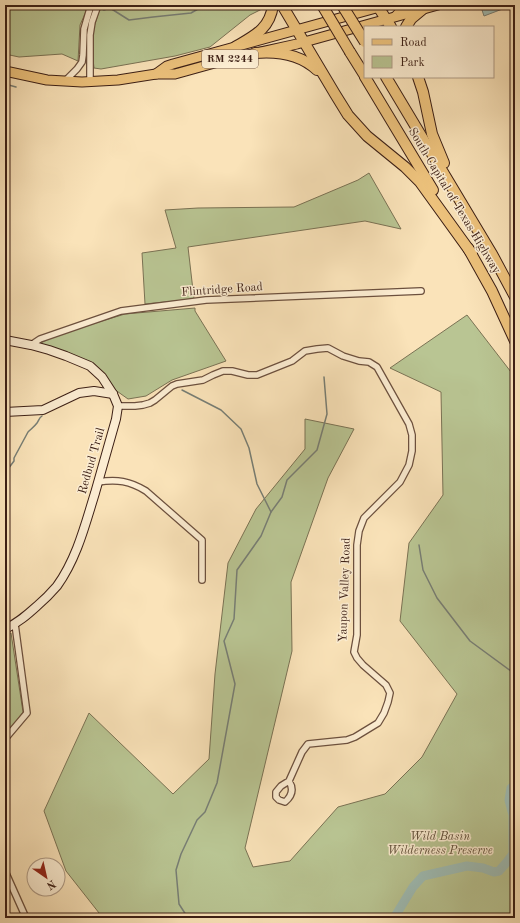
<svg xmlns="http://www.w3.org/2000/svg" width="520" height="923" font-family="'Old Standard TT',serif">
<rect width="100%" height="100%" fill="#fae3b9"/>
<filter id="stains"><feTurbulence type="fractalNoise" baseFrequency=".005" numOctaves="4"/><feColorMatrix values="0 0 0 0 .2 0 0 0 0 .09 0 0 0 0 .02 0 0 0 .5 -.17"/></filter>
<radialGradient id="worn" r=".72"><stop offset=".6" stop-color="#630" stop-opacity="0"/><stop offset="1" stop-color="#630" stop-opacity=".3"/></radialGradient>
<g fill="#b9c593" stroke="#7a7254">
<path d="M5,5H89L80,25L78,61L62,54L19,57L5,54Z"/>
<path d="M101,5H270L250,15L210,47L175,56L101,69L94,68L92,50L94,27Z"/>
<path d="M369,173L401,229L365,221L188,247L194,299L145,304L142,253L176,248L165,210L198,208L294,207L358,180Z"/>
<path d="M195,308V311L226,361L172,380L146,396L128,399L114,389L97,369L43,346L41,343L56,335L125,314Z"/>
<path d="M467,315L511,372L515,402V918H103L66,871L44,811L89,713L173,794L209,759L215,674L228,563L256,509L305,449V419L354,429L328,478L291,582L292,651L245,848L253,867L290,861L338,807L385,794L422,757L457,694L400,621L409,543L443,495L441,392L390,368Z"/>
<path d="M11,633L23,712L5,736V634Z"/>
</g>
<path fill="#9fbdb5" stroke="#777e75" d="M488,5H513L484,16L481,7Z"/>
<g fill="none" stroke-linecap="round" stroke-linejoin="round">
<g stroke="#777e75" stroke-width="1.5">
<path d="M102,9L104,10L110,8L129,20L153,17L191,13L205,5"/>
<path d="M5,84L16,87"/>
<path d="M182,390L221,410L241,429L249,448L257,484L271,512"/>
<path d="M5,478L7,476L8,469L14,461V458L28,432C31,429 34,427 37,423C39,420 39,418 42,416"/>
<path d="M419,545L423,570L437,598L470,641L515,674"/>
<path d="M511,857H515"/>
<path d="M188,918L179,904L176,870L181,854L197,820L205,812L217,783L235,684L224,641L234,619L237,570L261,536L271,512L282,497L287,480L317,450L327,414L324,377"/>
</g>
<path stroke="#9fbdb5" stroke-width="9" d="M394,918L413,887L423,876L467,866L483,868L494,872L499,871L507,862L513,854V815L509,800L511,788L515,785"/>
<g stroke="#6c503e" stroke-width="8">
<g id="street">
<path d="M65,81L77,69L82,62L83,55L84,29L91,5"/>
<path d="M90,82V35L92,22L98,5"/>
<path d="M31,345L40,339L121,311L206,300L421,291"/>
<path d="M118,406H135L143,405L150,403L155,400L172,386L177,384L203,380L213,375L223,371H232L248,375H257L292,361L305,351L317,349L328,348L343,356L359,361L369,362L377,367L409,424L412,435V451L409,465L400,482L364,518L359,531L357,545V635L354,652L357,658L363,665L386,685L390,693L388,702L384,713L378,723L355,737L347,740L308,744L302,752L289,781L281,786L276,792V797L279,800L285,802C292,796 294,789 289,781"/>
<path d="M98,482C117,479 130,481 146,491L202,540V580"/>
<path d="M5,739L27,713L15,624"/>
<path d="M5,871L26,918"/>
</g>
</g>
<g stroke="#3c1f15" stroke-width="10">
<g id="secondary">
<path d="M5,340L31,345L49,350L66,356L90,366L102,377L113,394L118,406L116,419C109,444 102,468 95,493C85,525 77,558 57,586C51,593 44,600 37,606C27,615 18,623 5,629"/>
<path d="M5,412L43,410L79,393L94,391L113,394"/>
</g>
</g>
<g stroke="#3c1f15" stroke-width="11">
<g id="primary">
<path d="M396,16L403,8L413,5"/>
<path d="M5,71L47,80L82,82L118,80L156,74H175L229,59L297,44L438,5"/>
<path d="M156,74L167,66L173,64L387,5"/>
</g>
</g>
<g stroke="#3c1f15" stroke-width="12">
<g id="highway">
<path d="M282,5L335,94L348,115L367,136L405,167L420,182L472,254"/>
<path d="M377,5L391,27"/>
<path d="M406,27L411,19L423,9"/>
<path d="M235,47C254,36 270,29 273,5"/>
<path d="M350,52L365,76"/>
<path d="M255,53C278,51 300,54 317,70"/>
<path d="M365,77L433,190"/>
<path d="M386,77L492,254L515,297"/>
<path d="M418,77L423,92L432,134L444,163"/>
<path d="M468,248L492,291L515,341"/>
</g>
</g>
<use href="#street" stroke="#fcedd2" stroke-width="5.5"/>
<use href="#secondary" stroke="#fcedd2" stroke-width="8"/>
<use href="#primary" stroke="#edc27c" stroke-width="9"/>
<use href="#highway" stroke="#edc27c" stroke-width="10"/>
<g stroke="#3c1f15" stroke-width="12" stroke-linecap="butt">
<g id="highway-bridge">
<path d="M322,5L350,52"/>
<path d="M342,5L365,42"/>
</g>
</g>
<use href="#highway-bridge" stroke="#edc27c" stroke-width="10"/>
</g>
<g text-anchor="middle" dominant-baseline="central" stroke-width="3" stroke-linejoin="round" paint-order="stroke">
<rect fill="#fcedd2" stroke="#765d4e" stroke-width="1" x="202" y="50" width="56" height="18" rx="3"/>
<g font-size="11" font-weight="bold" fill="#3c1f15">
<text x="230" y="59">RM 2244</text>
</g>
<g font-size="12" fill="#3c1f15" stroke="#fcedd2">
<text transform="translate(454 201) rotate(59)">South Capital of Texas Highway</text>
<text transform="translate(222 290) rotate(-4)">Flintridge Road</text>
<text transform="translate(92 461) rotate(-74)">Redbud Trail</text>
<text transform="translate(345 590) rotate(-88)">Yaupon Valley Road</text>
</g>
<g font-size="12" font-style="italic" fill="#62513b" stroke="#fcedd2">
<text x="440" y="837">Wild Basin<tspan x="440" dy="14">Wilderness Preserve</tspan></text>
</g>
</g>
<rect width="520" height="923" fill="none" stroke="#fae3b9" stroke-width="20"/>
<rect x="6" y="6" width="508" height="911" fill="none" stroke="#3c1f15" stroke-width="2"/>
<rect x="10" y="10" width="500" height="903" fill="none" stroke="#3c1f15"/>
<rect x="364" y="26" width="130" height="52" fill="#fcedd2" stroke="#af9b86"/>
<rect x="372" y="39" width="20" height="6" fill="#edc27c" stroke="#af9b86"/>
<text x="400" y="46" font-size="12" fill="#3c1f15">Road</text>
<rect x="372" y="56" width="20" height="12" fill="#b9c593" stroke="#af9b86"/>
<text x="400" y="66" font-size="12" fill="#3c1f15">Park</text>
<g transform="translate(46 877) rotate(146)"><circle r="19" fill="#fcedd2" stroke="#af9b86"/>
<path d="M0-3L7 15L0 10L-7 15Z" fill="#8f2418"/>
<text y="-6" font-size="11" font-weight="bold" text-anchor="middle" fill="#3c1f15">N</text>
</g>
<rect width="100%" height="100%" filter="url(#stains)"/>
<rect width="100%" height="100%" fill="url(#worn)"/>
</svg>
